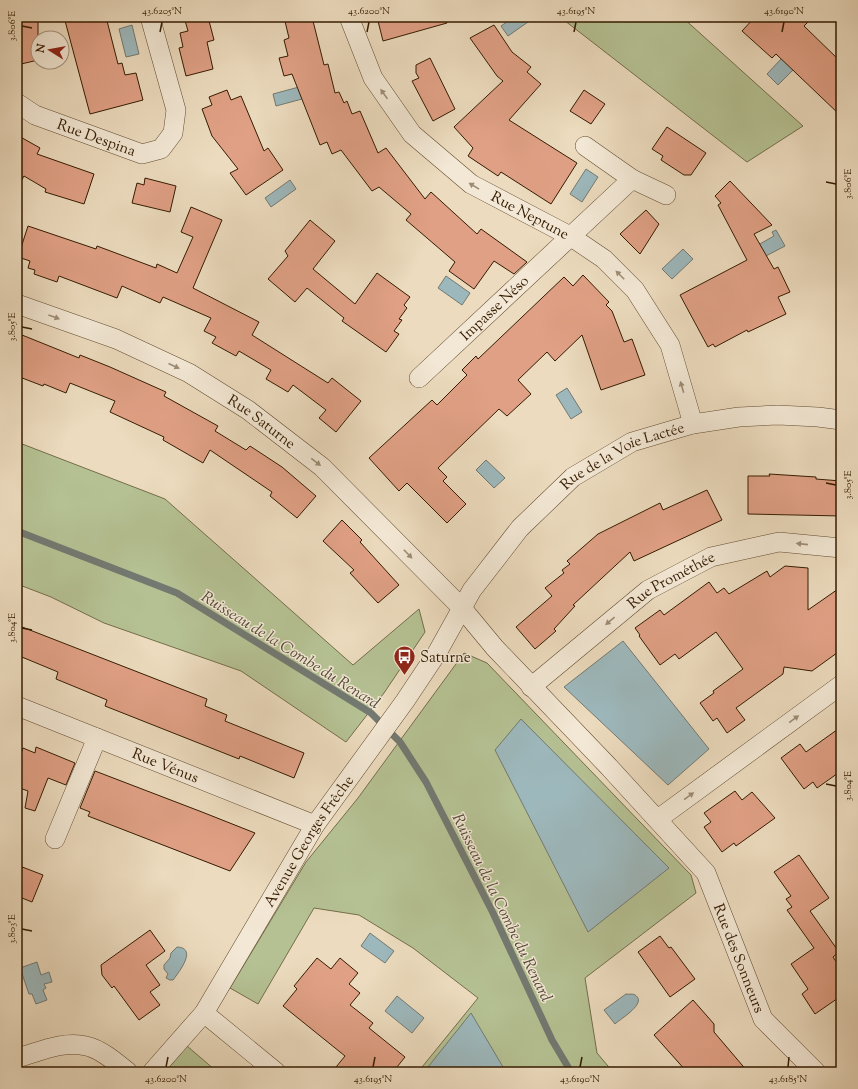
<svg xmlns="http://www.w3.org/2000/svg" width="858" height="1089" font-family="'Sorts Mill Goudy',serif">
<style>
.green{fill:#b5c193;stroke:#746e4a}
.water{fill:#9db8bc;stroke:#737971}
.lines{fill:none;stroke-linecap:round;stroke-linejoin:round}
.stream{stroke:#737971;stroke-width:7}
.building{fill:#e0a085;stroke:#341b00}
.minor-casing{stroke:#624b30;stroke-width:20}
.minor{stroke:#f3e8d5;stroke-width:19}
.oneway{fill:#9d8c75}
.ticks{fill:none;stroke:#341b00;stroke-width:1.5}
.labels{text-anchor:middle;stroke-width:3;stroke-linejoin:round;paint-order:stroke}
.street-label{font-size:15px;fill:#341b00;stroke:#f3e8d5}
.poi-label{font-size:15px;fill:#341b00;stroke:#f3e8d5;text-anchor:start}
.water-label{font-size:16px;font-style:italic;fill:#544a38;stroke:#f3e8d5}
.neatline{fill:none;stroke:#341b00;stroke-width:1.5}
.ticks-label{font-size:10px;text-anchor:middle;fill:#341b00}
</style>
<rect width="100%" height="100%" fill="#ecdbbe"/>
<filter id="stains"><feTurbulence type="fractalNoise" baseFrequency=".005" numOctaves="4"/><feColorMatrix values="0 0 0 0 .2 0 0 0 0 .09 0 0 0 0 .02 0 0 0 .5 -.17"/></filter>
<radialGradient id="worn" r=".72"><stop offset=".6" stop-color="#630" stop-opacity="0"/><stop offset="1" stop-color="#630" stop-opacity=".3"/></radialGradient>
<path class="green" d="M560,17h122l121,109 -56,36z
M17,442l148,57 188,166 66,-56 6,23 -41,61 -38,49 -105,-71 -137,-48 -53,-26 -34,-13z
M464,653l23,10 204,212 5,18 -111,85 12,75 16,19h-195l60,-74 -65,-50 -54,-33 -45,-7 -56,96 -28,-16 76,-126 52,-64z
M187,1046l28,24 -2,2h-48z"/>
<path class="water" d="M514,17h11l3,5 -20,14 -7,-10z
M132,25l7,29 -13,3 -7,-28z
M782,58l12,11 -16,16 -11,-11z
M299,87l3,12 -26,7 -3,-12z
M586,169l12,8 -16,25 -12,-8z
M290,180l6,9 -25,18 -6,-9z
M776,230l9,16 -21,11 -6,-12 16,-9 -2,-4z
M683,249l10,10 -21,20 -10,-10z
M446,276l24,17 -8,12 -24,-17z
M567,388l15,24 -11,7 -15,-24z
M486,460l19,18 -11,10 -18,-18z
M623,641l86,108 -41,36 -104,-98z
M521,719l148,149 -81,64 -93,-182z
M370,933l24,18 -9,12 -24,-17z
M177,947c21,1 2,25 -4,33h-3l-4,-2 2,-4 -4,-5v-4l6,-7 1,-5z
M37,962l4,13 8,-3 3,10 -8,2 2,4 -3,2 4,10 -11,4 -4,-10h-3l-9,-26z
M626,994c3,1 6,-1 9,1 13,8 -15,24 -20,29l-11,-14z
M397,996l27,22 -12,15 -27,-22z
M471,1013l35,59h-82z"/>
<g class="lines">
<path class="stream" d="M17,531l160,62 194,120 29,29 26,40 67,131 59,127 19,32"/>
</g>
<path class="building" d="M38,17v43l-21,5v-43z
M64,17h42l12,47 4,-1 3,12 11,-2 7,27 -53,14z
M184,17h24l6,23 -7,2 6,27 -27,7 -7,-28 4,-1 -3,-14 8,-2z
M284,17h28l12,48 4,-1 7,29 4,-1 5,11 3,-2 5,13 8,-3 18,42 8,-5 39,51 6,-7 46,42 4,-5 46,33 -13,12 -20,-13 -20,28 -25,-18 6,-9 -49,-42 5,-6 -32,-27 -7,4 -31,-41 -9,4 -5,-12 -7,3 -28,-71 -8,2 -5,-18 9,-2 -4,-16 5,-2z
M377,17h70v6l-64,18z
M755,17h58l-9,9 37,36v54l-65,-62 -4,4 -30,-27z
M494,25l18,27 19,15 -4,5 14,12 -32,36 68,43 -26,41 -50,-32 -3,4 -30,-20 5,-8 -19,-21 49,-46 -6,-5 -27,-38z
M430,58l25,51 -22,12 -21,-40 7,-3 -3,-5v-8z
M227,90l4,10 10,-4 23,55 4,-3 15,22 -37,25 -16,-22 8,-4 -26,-33 -10,-27 10,-4 -3,-8z
M584,90l21,14 -14,20 -21,-13z
M667,127l39,26 -15,22h-7l-23,-15 2,-4 -11,-7z
M17,135l23,13 -3,6 57,20 -10,30 -39,-12 1,-3 -22,-13 -7,12z
M145,178l31,8 -6,26 -38,-9 5,-20 7,2z
M730,181l42,44 -18,9 20,35 4,-2 12,25 -12,5 8,17 -38,18 -1,-2 -32,17 -2,-3 -5,3 -28,-52 67,-35 -29,-55 3,-2 -6,-7z
M191,207l31,13 -29,68 66,34 -7,13 76,48 4,-5 29,23 -25,31 -17,-14 7,-8 -33,-25 -5,7 -22,-13 5,-9 -32,-19 -3,5 -24,-13 4,-6 -12,-6 7,-13 -48,-21 -3,6 -38,-17 -5,12 -58,-22 -2,6 -23,-8 1,-4 -7,-2 2,-7 -12,-4 10,-31 68,23 1,-3 59,22 1,-4 20,9 16,-36 -12,-5z
M646,210l13,14 -19,30 -20,-20z
M310,220l25,21 -22,28 42,35 22,-31 33,24 -6,8 3,3 -8,11 3,1 -8,11 5,3 -13,18 -44,-31 2,-3 -37,-30 -12,14 -27,-23 20,-23 -3,-5z
M583,275l26,27 -3,3 6,6 12,31 8,-3 13,36 -44,15 -19,-55 -27,26 -8,-9 -29,28 13,14 -24,22 -8,-7 -61,59 9,9 -4,4 23,23 -19,19 -40,-40 -8,8 -30,-33 63,-58 5,5 30,-30 -5,-5 14,-14 2,3 86,-82 9,9z
M22,335l57,23 1,-3 30,12 56,25 -2,4 54,30 -3,5 31,19 4,-4 32,21 34,29 -19,22 -27,-22 2,-4 -62,-42 -7,13 -40,-23 1,-3 -54,-25 5,-11 -45,-18 -4,10 -22,-9 -1,2 -26,-10v-29z
M769,474l47,3v2l25,2v35l-93,-2v-38h22z
M707,490l15,30 -88,41 -4,-9 -57,53 2,1 -21,23 2,2 -21,18 -19,-22 36,-31 -7,-8 19,-15 -2,-3 8,-6 -3,-3 31,-27 62,-31 3,7z
M342,520l20,20 -2,2 39,43 -21,18 -28,-30 4,-3 -31,-29z
M785,566l23,2v42l33,-23v63l-29,21 -28,-4 -1,7 -47,34 9,12 -18,13 -10,-15 -4,3 -13,-18 14,-10 -1,-2 30,-22 -27,-37 -37,27 -4,-5 -15,11 -21,-29 1,-1 -5,-7 25,-18 4,5 45,-33 8,11 7,-5 5,6 38,-23 3,6z
M17,625l190,74 -2,7 22,9 -2,6 79,32 -10,25 -54,-22 -1,3 -134,-53 2,-6 -51,-21 2,-7 -41,-17z
M841,727v44l-24,17 -4,-6 -9,7 -23,-31 19,-14 6,8z
M36,747l39,16 -9,22 -18,-7 -13,33 -10,-3 3,-17 -11,-4v-23l6,-16 12,5z
M95,771l107,41 53,21 -25,38 -142,-55 2,-4 -10,-4z
M735,791l7,9 10,-8 23,26 -39,28 -2,-3 -12,9 -18,-25 7,-5 -7,-9z
M799,855l30,43 -19,13 29,41 -6,5 8,12v27l-26,18 -13,-20 6,-5 -17,-25 23,-16 -27,-38 5,-3 -6,-8 5,-3 -17,-24z
M17,865l26,10 -11,27 -15,-6z
M150,930l15,21 -19,14 14,20 -10,7 10,13 -21,15 -25,-34 -2,2 -10,-13 -1,-10z
M660,936l9,12 2,-1 24,32 -25,18 -32,-45z
M317,958l14,11 9,-11 18,15 -9,11 11,9 -10,12 23,18 -4,5 36,29 -12,15h-61l13,-16 -62,-50 14,-17 -3,-3z
M693,1000l21,24v8l34,40h-61l-33,-37z"/>
<g class="lines">
<defs>
<g id="minor">
<path id="s1" d="M349,17l24,61 39,56 59,50 99,52 34,23 31,31 35,55 23,79"/>
<path id="s2" d="M17,103l18,12 107,39 19,-5 12,-16 3,-23 -26,-93"/>
<path d="M632,179l34,16"/>
<path id="s3" d="M17,304l99,35 73,34 59,37 74,57 139,140 34,41 114,119 97,106 57,146 53,53"/>
<path id="s4" d="M419,378l213,-199 -47,-33"/>
<path id="s5" d="M531,687l117,-97 63,-33 68,-15 62,6"/>
<path id="s6" d="M17,706l298,119"/>
<path d="M658,819l183,-134"/>
<path d="M55,839l42,-101"/>
<path d="M204,1013l72,59"/>
<path d="M17,1058c22,-6 47,-18 69,-12 15,3 31,17 42,26"/>
<path id="s7" d="M152,1072l52,-59 111,-188 90,-124 32,-48 35,-63 48,-62 53,-51 59,-35 61,-18 46,-7 39,-2 40,2 23,3"/>
</g>
</defs>
<use href="#minor" class="minor-casing"/>
<use href="#minor" class="minor"/>
</g>
<defs><path id="oneway-solid" d="M-6-.8H1V-3.2L6.5 0L1 3.2V.8H-6Z"/></defs>
<g class="oneway">
<use href="#oneway-solid" transform="translate(384 94) rotate(-125)"/>
<use href="#oneway-solid" transform="translate(474 186) rotate(-149)"/>
<use href="#oneway-solid" transform="translate(620 275) rotate(-135)"/>
<use href="#oneway-solid" transform="translate(54 317) rotate(20)"/>
<use href="#oneway-solid" transform="translate(174 366) rotate(24)"/>
<use href="#oneway-solid" transform="translate(682 387) rotate(-106)"/>
<use href="#oneway-solid" transform="translate(316 462) rotate(38)"/>
<use href="#oneway-solid" transform="translate(802 544) rotate(-174)"/>
<use href="#oneway-solid" transform="translate(408 554) rotate(46)"/>
<use href="#oneway-solid" transform="translate(610 621) rotate(140)"/>
<use href="#oneway-solid" transform="translate(794 719) rotate(-36)"/>
<use href="#oneway-solid" transform="translate(689 796) rotate(-36)"/>
</g>
<path class="ticks" d="M22,26l10,2M160,32l2,-10M367,32l2,-10M574,32l2,-10M782,32l2,-10M826,182l10,2M22,327l10,2M826,483l10,2M22,628l10,2M826,784l10,2M22,929l10,2M166,1067l2,-10M373,1067l2,-10M580,1067l2,-10M788,1067l1,-10"/>
<defs>
<symbol id="bus-pin" viewBox="-11 -11 22 30"><path d="M0 17L-7.5 6A9.5 9.5 0 1 1 7.5 6Z" fill="#8f2418" stroke="#f3e8d5"/><path d="M-5-6H5V4H4V6H2V4H-2V6H-4V4H-5ZM-3.5-4V0h7V-4ZM-3.5 1.2v1.5H-2V1.2ZM2 1.2v1.5H3.5V1.2Z" fill="#fff"/></symbol>
</defs>
<g fill-rule="evenodd">
<use href="#bus-pin" x="392" y="644" width="25" height="34"/>
</g>
<g class="labels">
<g class="street-label">
<text dy="5" stroke="none"><textPath href="#s2" startOffset="87">Rue Despina</textPath></text>
<text dy="5" stroke="none"><textPath href="#s1" startOffset="278">Rue Neptune</textPath></text>
<text dy="5" stroke="none"><textPath href="#s4" startOffset="103">Impasse Néso</textPath></text>
<text dy="5" stroke="none"><textPath href="#s3" startOffset="273">Rue Saturne</textPath></text>
<text dy="5" stroke="none"><textPath href="#s7" startOffset="786">Rue de la Voie Lactée</textPath></text>
<text dy="5" stroke="none"><textPath href="#s5" startOffset="177">Rue Prométhée</textPath></text>
<text dy="5" stroke="none"><textPath href="#s6" startOffset="160">Rue Vénus</textPath></text>
<text dy="5" stroke="none"><textPath href="#s7" startOffset="280">Avenue Georges Frêche</textPath></text>
<text dy="5" stroke="none"><textPath href="#s3" startOffset="999">Rue des Sonneurs</textPath></text>
</g>
<g class="poi-label">
<text x="420" y="662">Saturne</text>
</g>
<g class="water-label">
<text transform="translate(291 649) rotate(32)" y="6">Ruisseau de la Combe du Renard</text>
<text transform="translate(503 907) rotate(64)" y="6">Ruisseau de la Combe du Renard</text>
</g>
</g>
<rect width="858" height="1089" fill="none" stroke="#ecdbbe" stroke-width="44"/>
<g transform="translate(50 50) rotate(281)"><circle r="19" fill="#f3e8d5" stroke="#a79680"/>
<path d="M0-3L7 15L0 10L-7 15Z" fill="#8f2418"/>
<text y="-6" font-size="11" font-weight="bold" text-anchor="middle" fill="#341b00">N</text>
</g>
<rect x="22" y="22" width="814" height="1045" class="neatline"/>
<g class="ticks-label">
<text x="162" y="14">43.6205°N</text>
<text x="369" y="14">43.6200°N</text>
<text x="576" y="14">43.6195°N</text>
<text x="784" y="14">43.6190°N</text>
<text transform="translate(11 26) rotate(-90)" y="4">3.806°E</text>
<text transform="translate(847 184) rotate(-90)" y="4">3.806°E</text>
<text transform="translate(11 327) rotate(-90)" y="4">3.805°E</text>
<text transform="translate(847 485) rotate(-90)" y="4">3.805°E</text>
<text transform="translate(11 628) rotate(-90)" y="4">3.804°E</text>
<text transform="translate(847 786) rotate(-90)" y="4">3.804°E</text>
<text transform="translate(11 929) rotate(-90)" y="4">3.803°E</text>
<text x="166" y="1082">43.6200°N</text>
<text x="373" y="1082">43.6195°N</text>
<text x="580" y="1082">43.6190°N</text>
<text x="788" y="1082">43.6185°N</text>
</g>
<rect width="100%" height="100%" filter="url(#stains)"/>
<rect width="100%" height="100%" fill="url(#worn)"/>
</svg>
